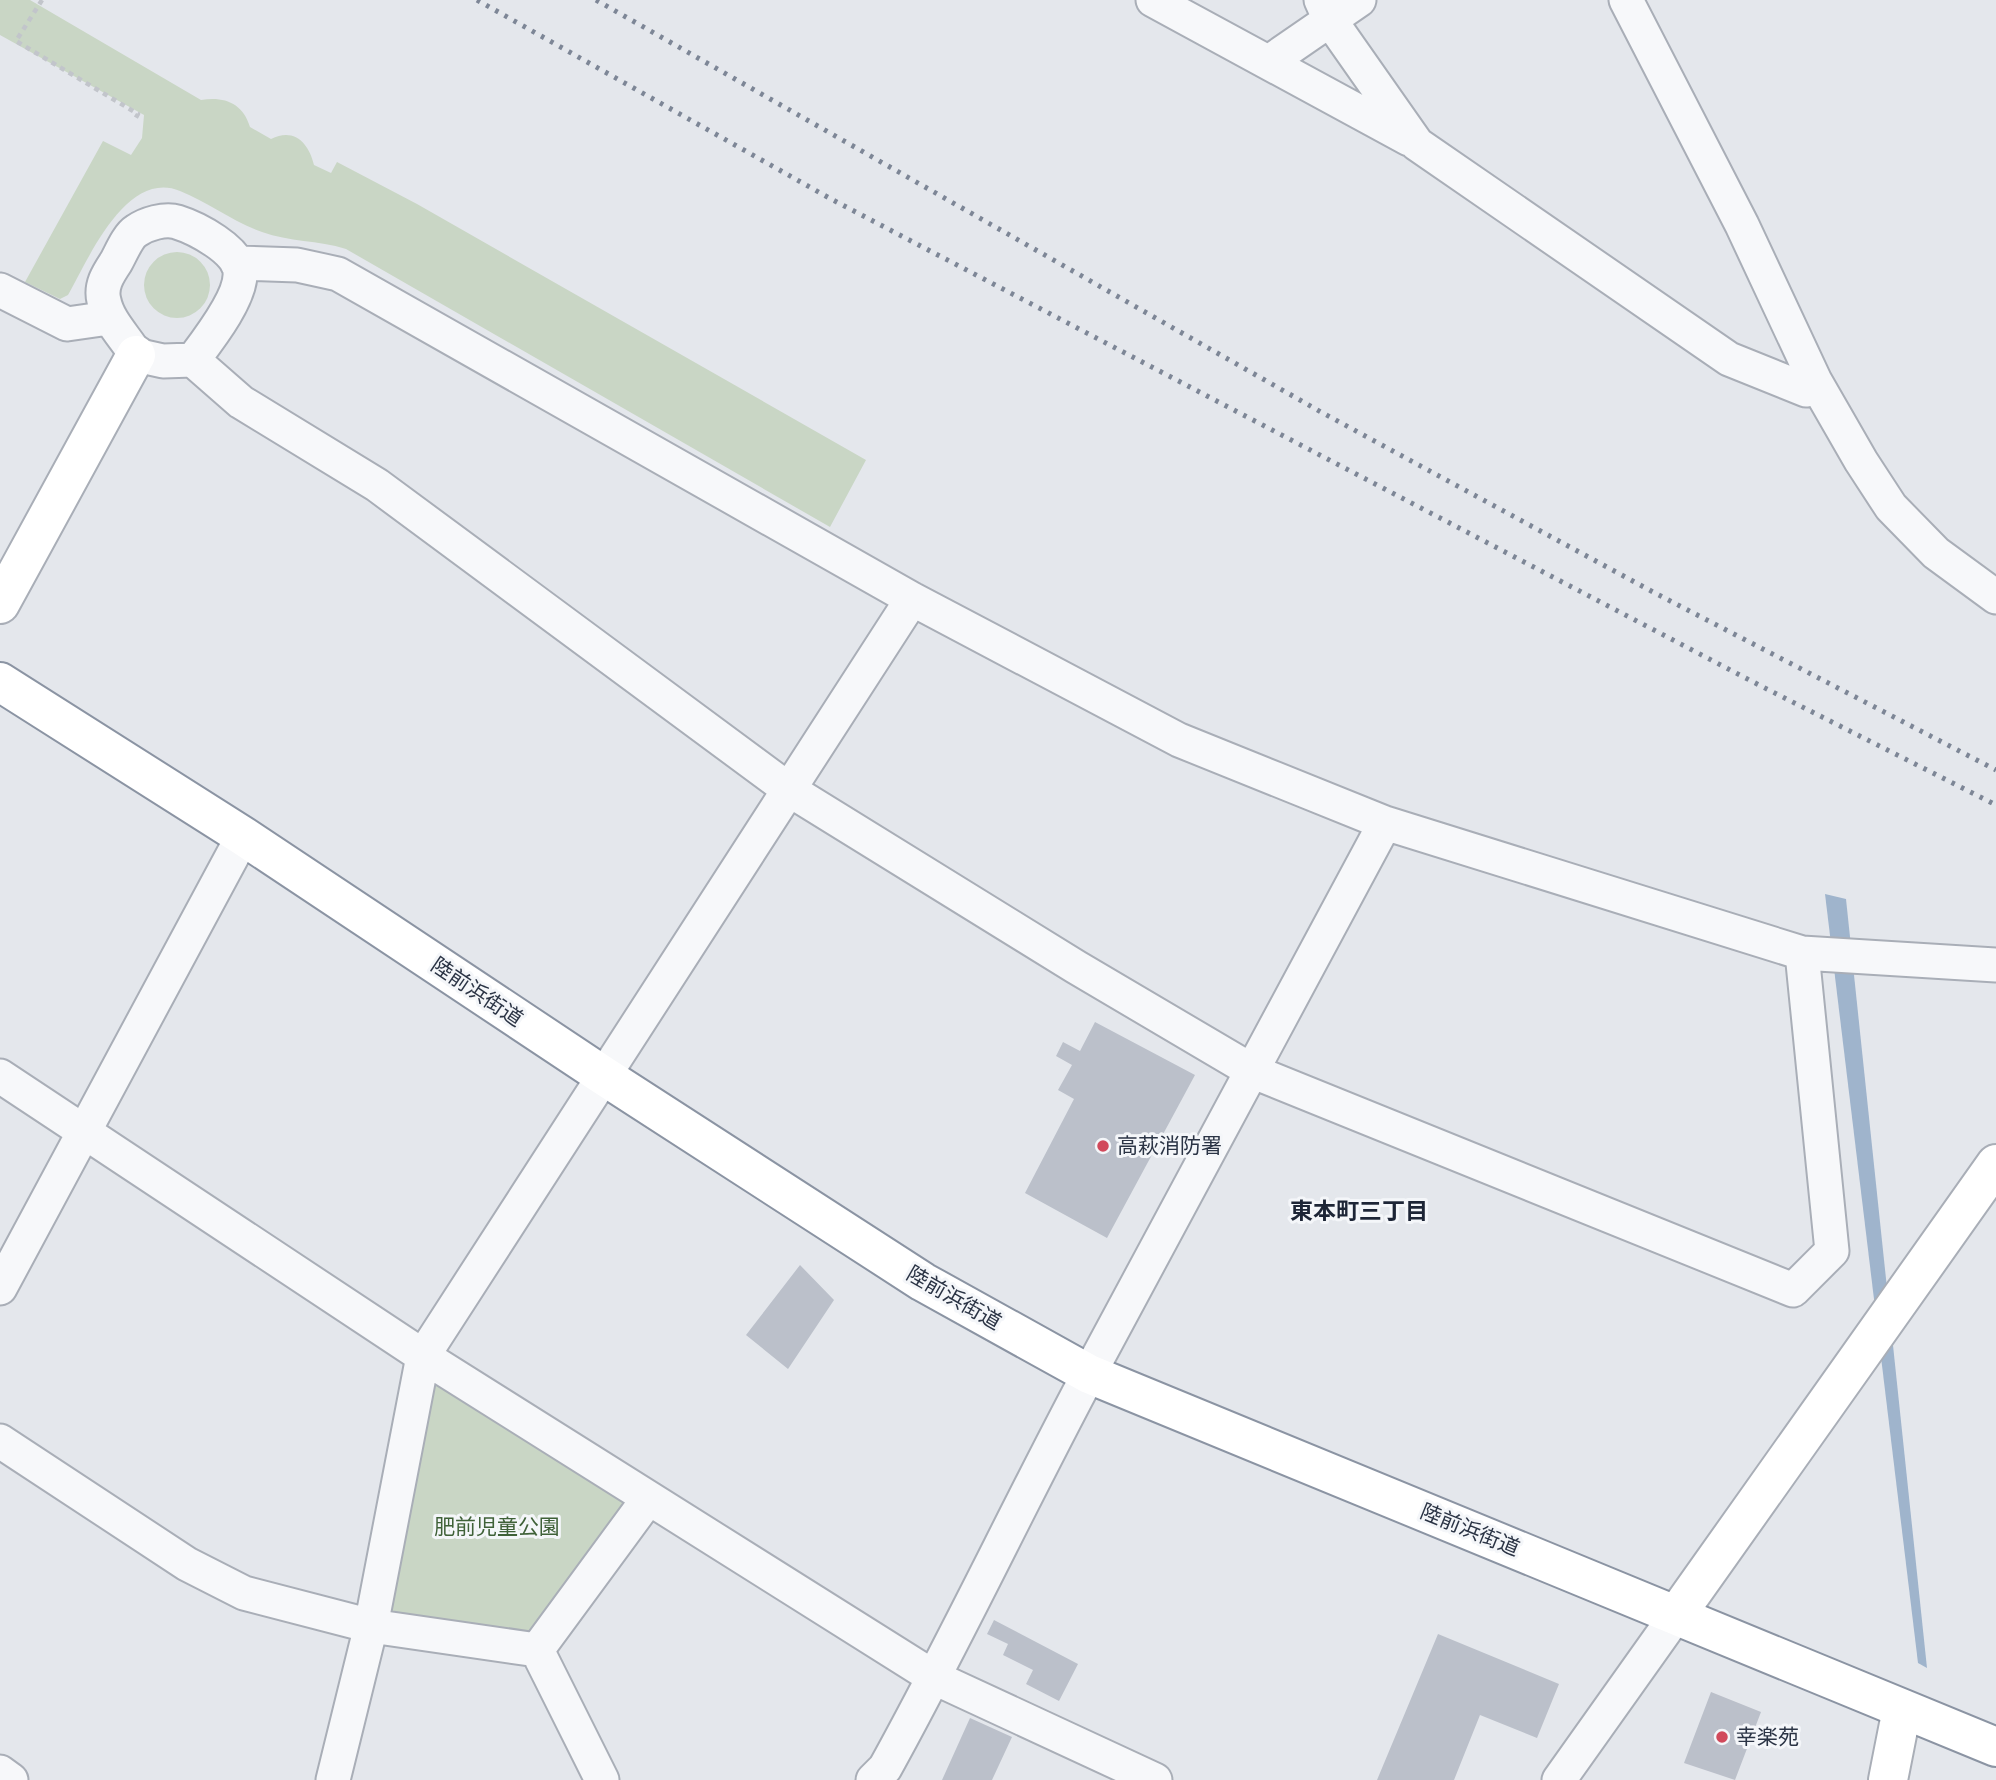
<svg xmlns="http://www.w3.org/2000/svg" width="1996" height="1780" font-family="Signika,'Noto Sans JP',sans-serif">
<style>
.green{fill:#c9d6c5}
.water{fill:#9fb4cc}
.building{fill:#bbc0ca}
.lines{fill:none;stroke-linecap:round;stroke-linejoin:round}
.street-casing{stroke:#a9aeb7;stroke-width:37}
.secondary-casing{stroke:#a9aeb7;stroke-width:42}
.highway-casing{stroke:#8b94a3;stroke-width:42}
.path{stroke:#c2c5cb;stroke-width:4.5;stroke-dasharray:5 5;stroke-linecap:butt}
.street{stroke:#f7f8fa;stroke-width:33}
.secondary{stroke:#fff;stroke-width:38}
.highway{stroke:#fff;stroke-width:38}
.rail{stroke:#7d8696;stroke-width:5;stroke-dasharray:3.5 7;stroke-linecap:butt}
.poi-dot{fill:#d1495b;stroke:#f4f6f9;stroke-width:2.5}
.labels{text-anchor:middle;stroke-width:6;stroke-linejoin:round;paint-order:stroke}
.street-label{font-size:21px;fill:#2b3445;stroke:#f4f6f9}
.poi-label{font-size:21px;fill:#2b3445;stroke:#f4f6f9;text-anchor:start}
.park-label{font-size:21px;fill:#3f6138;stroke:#f4f6f9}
.neighbourhood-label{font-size:23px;font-weight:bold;fill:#1d2536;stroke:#f4f6f9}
</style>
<rect width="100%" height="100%" fill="#e4e7ec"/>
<path class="green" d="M0,0h30l171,100c23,-4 42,3 49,27l21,12c23,-12 38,4 43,26l17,8 6,-11 80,42 449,256 -36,67 -484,-278c-28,-9 -57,-7 -84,-17 -29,-10 -54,-30 -82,-41 -54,-22 -92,69 -112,104l-8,4 -35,-17 78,-141 28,14 11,-17 2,-23 -144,-80z
M144 285a33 33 0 1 1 66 0a33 33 0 1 1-66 0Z
M423,1356l225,143 -111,151 -166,-24z"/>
<path class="water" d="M1825,894l21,5 81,769 -9,-5z"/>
<path class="building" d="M1095,1022l100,53 -88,163 -82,-45 49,-94 -16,-9 14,-25 -16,-9 7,-14 17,9z
M800,1265l34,35 -46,69 -42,-34z
M994,1620l84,44 -19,37 -33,-17 7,-14 -30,-15 5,-11 -21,-10z
M1438,1634l121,50 -22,54 -57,-23 -26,65h-77z
M1711,1692l50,20 -26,68 -51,-17z
M970,1718l42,19 -20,43h-50z"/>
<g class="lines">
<defs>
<path id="street" d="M1153,0l256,139
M1321,0l9,20 87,124 312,215 77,31 9,-9
M1626,0l116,225 73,156 46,80 30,46 45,46 60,44
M1269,62l90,-62
M237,263l60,2 41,9 574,325 267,141 206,83 417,130 194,12
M0,290l67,34 42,-6
M193,360c15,-20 49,-63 47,-88 -1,-22 -44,-44 -63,-50 -12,-4 -31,2 -41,9 -8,5 -15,22 -20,31 -8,12 -16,24 -12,39 4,20 21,36 32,54l27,6 30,-1 48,42 136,83 411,304 288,178 178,105 539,218 39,-39 -30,-298
M0,1076l423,280 512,322 220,102
M0,1288l243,-452
M0,1441l187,123 57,29 127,33 166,24 111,-151
M537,1650l65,130
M0,1772l11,8
M333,1780l38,-154 52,-270 489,-757
M873,1780l12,-12c72,-130 135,-265 205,-396 98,-183 198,-365 295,-549
M1559,1780l118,-166"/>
<path id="secondary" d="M0,604l136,-249
M1677,1614l319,-450
M1888,1780l14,-71"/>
<path id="highway" d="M0,682l243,154 361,240 319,206 166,92 907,373"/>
</defs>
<use href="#street" class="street-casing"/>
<use href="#secondary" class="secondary-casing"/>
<use href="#highway" class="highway-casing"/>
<path class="path" d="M42,0l-26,41 122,73 -4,7"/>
<use href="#street" class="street"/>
<use href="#secondary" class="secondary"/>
<use href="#highway" class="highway"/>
<path class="rail" d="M477,0l354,199 928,486 237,120
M596,0l725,412 332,180 343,178"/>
</g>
<g class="poi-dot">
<circle cx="1103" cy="1146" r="7"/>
<circle cx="1722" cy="1737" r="7"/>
</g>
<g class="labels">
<g class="street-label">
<text transform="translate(477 992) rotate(34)" y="7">陸前浜街道</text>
<text transform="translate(954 1298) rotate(30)" y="7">陸前浜街道</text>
<text transform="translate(1470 1530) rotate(22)" y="7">陸前浜街道</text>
</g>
<g class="poi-label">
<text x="1117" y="1153">高萩消防署</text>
<text x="1736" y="1744">幸楽苑</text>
</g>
<g class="park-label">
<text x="497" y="1534">肥前児童公園</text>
</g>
<g class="neighbourhood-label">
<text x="1359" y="1219">東本町三丁目</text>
</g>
</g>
</svg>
